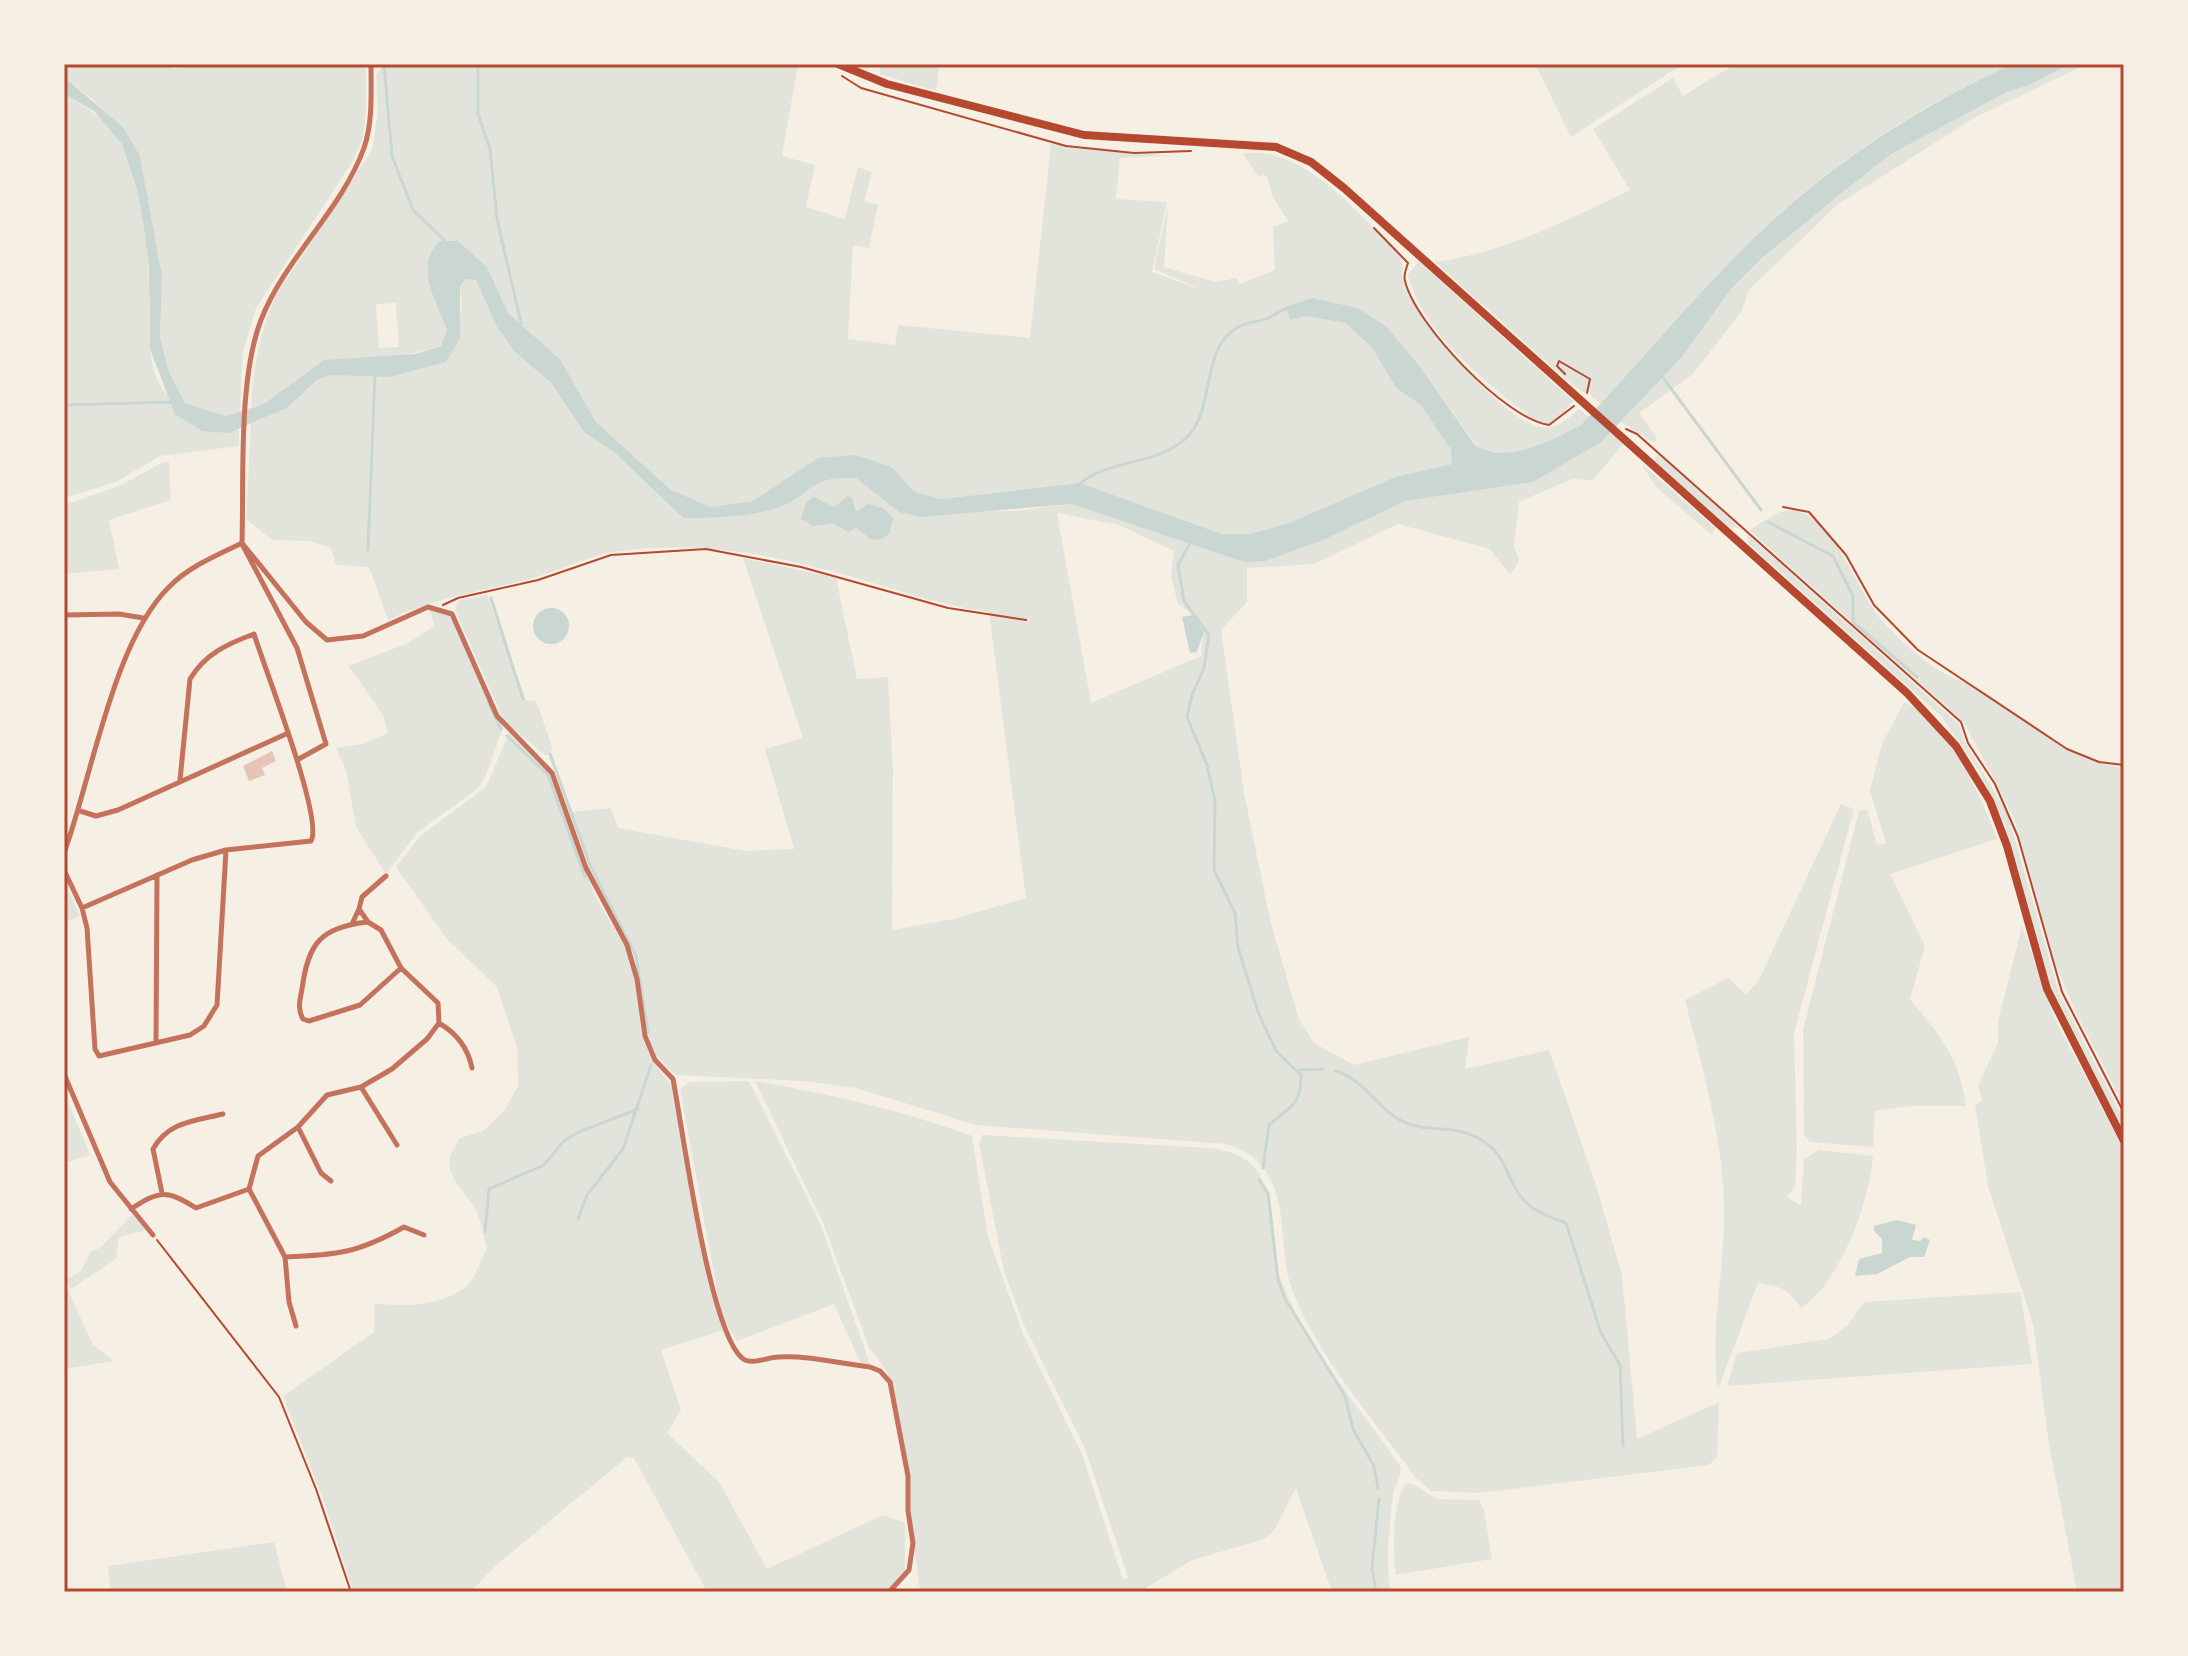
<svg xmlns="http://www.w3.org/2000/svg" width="2188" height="1656" font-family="'Nunito Sans',sans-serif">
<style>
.green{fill:#e2e4dc;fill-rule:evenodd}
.water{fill:#c9d6d2}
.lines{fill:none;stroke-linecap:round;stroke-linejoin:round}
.stream{stroke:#c9d6d2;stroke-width:3}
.building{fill:#e6c5b7}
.path{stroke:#b5482f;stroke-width:2}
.minor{stroke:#c5725c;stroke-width:5}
.primary{stroke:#b5482f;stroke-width:8}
.neatline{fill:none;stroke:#b5482f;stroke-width:3}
</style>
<rect width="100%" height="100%" fill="#f6efe4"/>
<path class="green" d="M64,64h107l2,5 25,-5h168v48l-3,26 -10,23 -97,147 -13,43 -3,60 -14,5 -41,-13 -16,-31 -9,-35 2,-61 -22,-119 -44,-55 -32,-25z
M798,64l-16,92 33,9 -9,42 39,12 13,-52 14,5 -8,29 14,4 -9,43 -16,-3 -5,94 47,6 3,-20 132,13 21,-194 119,12 -50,2 -4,41 51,3 -15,70 52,19 -50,-22 14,-64 -4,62 51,15 22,-4 2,6 36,-14 -2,-43 15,-6 -15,-24 -7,-22 -8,1 -15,-22c57,-12 120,64 156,100 8,11 0,22 6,35 16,33 100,135 137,138 16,2 25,-8 37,-18l10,8c-24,25 -83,47 -113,28l-58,-81 -31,-37 -81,-11 40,7 27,26 23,39 25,17 30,45 2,14 -58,13 -106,46 -39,11h-28l-142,-51 -139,16 -26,-7 -23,-25 -74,-9 -65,43 -42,6 -40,-17 -75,-68 -36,-63 -52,-46 -21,-46 -29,-26h-18c-27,25 -4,60 7,89l-6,16 -147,37 -30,21 -13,3c2,-39 9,-77 26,-113l95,-144 6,-39 -2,-35 7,-11zM396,303l3,44 -20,1 -3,-44z
M880,64h60l-4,27 -56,-17z
M1535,64h145l1,1 -110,72z
M1735,64h278c-103,45 -202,113 -280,195 -45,48 -87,98 -132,145l-11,-9v-6l-5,4 -15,-10 -135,-121c72,-10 130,-41 195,-72l-37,-61 80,-51 10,18z
M2070,64h17l-113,54 -137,87 -88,85 -8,22 -49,63 -53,38 18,25 -3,5 -34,-22 61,-63 50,-69 31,-31 86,-70 43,-34 116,-62 22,-7z
M64,94c22,13 47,28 59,52 23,47 26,109 26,161 0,25 -1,61 14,83 9,13 51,34 66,43l10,-4v17l-79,10 -44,26 -52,16z
M1419,261l154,140 -13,16 -12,7 -13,-3c-48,-39 -111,-84 -127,-146z
M466,279l10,1 21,47 17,24 37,32 34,50 28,18 70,67 118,-27 33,-15 23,2 42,34 116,-1 56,-7 173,58 161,-61 128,-19 77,-49 14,10 -31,37 -21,-1 -53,23 -5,44 5,15 -9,14 -20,-26 -92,-25 -84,40 -67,4v34l-26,28 23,163 27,131 28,95 15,24 40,22 115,-28 -4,32 84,-19 46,132 27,93 15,164 82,-37 -2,55 -8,8 -230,28 -48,-2 -15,-13c-41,-57 -95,-117 -122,-183 -22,-55 6,-128 -68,-151l-250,-19 -120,-37 -53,-7 -128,-6 -19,-21 -10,-25 -9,-68 -43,-83 -23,-66 40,-4 7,20 128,23 48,-2 -29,-100 38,-11 -60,-180 93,20 21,101 31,-2 5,94 -1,159 61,-11 73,-21 -37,-286c-51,-7 -97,-24 -147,-38 -74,-21 -151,-34 -228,-22 -27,4 -54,19 -81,26 -49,13 -100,20 -145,42l-19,-53 -33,-2 -5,-17 -22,-7 -37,-1 -26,-21 5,-95 36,-16 30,-28 14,-5 115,-13 16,-53 -2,-23zM813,496l21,11 14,-11 8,15 12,-7 15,4 10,11 -3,14 -7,6 -27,-11 -8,4 -15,-9 -31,-4 4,-16zM1057,513l62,12 55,26 -3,24 6,27c25,21 28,20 24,54l-110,47z
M1658,454l77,69 4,5 -10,-1 -75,-67z
M163,462h6l2,38 -62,20 10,49 -55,5v-69l55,-19z
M1642,464l73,64 -3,7 -57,-49z
M1795,510c45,14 61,83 90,114 17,18 40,39 62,51 13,6 26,10 39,18 46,30 81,67 138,75v338l-47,-91 -22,-52 -41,-145 -50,-96 -215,-192 30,-18z
M1747,534l212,190 6,18 43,73 51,178 65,127h-6l-66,-132 -47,-164 -27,-55 -37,-53 -192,-172z
M487,595l39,105 10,1 17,48 -7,7 -42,-35 -46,-104 -3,-10 5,-7z
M430,609l19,5 46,102 8,11 -17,48 -8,13 -61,45 -31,41 -30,-47 -10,-57 -10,-22 27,-4 25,-11 -5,-18 -34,-49 59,-23 26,-17z
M1904,702c42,15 79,98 93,137l-107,35 35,72 -15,53c31,38 49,57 56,107h-56l-35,5 -2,36 -63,-5 -6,-8 -1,-104 56,-219 8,-2 10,36 9,-2 -16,-52 12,-47z
M509,733l43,43 43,120 32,54 7,24 8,63 11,25 19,24 30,161 21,83 -62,20 20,60 -14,23 52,49 48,87 116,-54 22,8v50l-20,19h-178l-73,-134 -7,-1 -133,110 -23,25h-118l-27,-85 -43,-111 91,-64 1,-29c27,5 68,2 91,-16 9,-8 15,-28 21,-38 -3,-12 -5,-27 -11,-38 -15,-29 -41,-38 -16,-73l23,-7 21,-20 14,-25 -1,-39 -20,-60 -50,-48 -51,-72 24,-31 66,-49z
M1841,804l13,5 -60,224 3,116 -2,38 -8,10 14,9 3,-47 15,-9 54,6c-3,45 -33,127 -72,152 -15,-22 -19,-20 -43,-25l-40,106c-9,-59 7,-118 6,-178 0,-71 -22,-143 -39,-211l43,-22 18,16 12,-12z
M64,882l16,34 -16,6z
M2022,926l33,93 69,131v442h-47l-28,-148 -16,-120 -45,-138 -13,-80 7,-5 -4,-16 20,-42v-22z
M749,1081l72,144 49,139h-9l-27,-60 -97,37 -15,-24 -42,-228 9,-7z
M755,1081c75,13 146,29 217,55l16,101 35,97 59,120 41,126 5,-3 -44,-131 -60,-121 -20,-54 -25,-127 3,-9 228,13c19,3 36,7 48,24 24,35 9,76 25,113 27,67 77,122 117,181 3,11 -6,19 -7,30 -4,32 -8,65 -2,96h-59l-36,-104 -21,41 -10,10 -73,21 -53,32h-219l-23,-187 -9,-32 -19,-26 -46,-124z
M64,1092l26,63 -26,8z
M133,1214l14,16 -28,7 -3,22 -45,30 -6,-9 16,-9 10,-20 9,-3z
M64,1282l29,63 21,16 -50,8z
M2020,1292l12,72 -305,22 10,-33 92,-14 18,-13 17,-24z
M1406,1484h7l24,15 42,1 5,10 8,49 -96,16c-3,-22 -4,-74 10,-91z
M274,1542l13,50h-177l-2,-26z"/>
<path class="water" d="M2013,64h57l-41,21 -22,7 -116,62 -43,34 -86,70 -31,31 -50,69 -80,84 -68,40 -128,19 -82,39 -58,21 -21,1 -173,-58 -151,13 -21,-5 -43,-34c-48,-3 -43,17 -79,30 -31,10 -63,10 -94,10l-70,-67 -28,-18 -34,-50 -37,-32 -17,-24 -21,-47 -10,-1 -6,7v52l-14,24 -57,15 -58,-2 -14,5 -30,28 -58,25 -27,-2 -27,-17 -25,-65 -1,-82 -5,-40 -7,-38 -15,-45 -28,-33 -30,-17v-17l59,50 17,29 22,120 -2,61 9,35 16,31 41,13 38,-12 60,-44 91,-6 26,-8 6,-16c-11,-29 -34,-64 -7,-89h18l29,26 21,46 52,46 36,63 75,68 40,17 42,-6 65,-43 37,-3 37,12 23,25 26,7 139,-16 142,51h28l39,-11 106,-46 57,-13 -1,-14 -30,-45 -25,-17 -23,-39 -27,-26 -40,-7 -16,4 -4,-13 26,-9 45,10 30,19 31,37 57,81c32,20 76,-4 106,-20 52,-55 100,-113 153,-167 78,-81 176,-148 279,-194z
M813,496l21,11 14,-11 4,2 4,13 12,-7 15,4 10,10 -3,15 -7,6 -11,1 -16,-12 -8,4 -15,-9 -20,3 -12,-7 5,-16z
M533 626a18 18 0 1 1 36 0a18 18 0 1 1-36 0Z
M1193,615l11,16 -7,21 -7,1 -8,-36z
M1897,1220l19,5 -4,15 8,1 4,-4 6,3 -6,17h-14l-33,17 -22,2 4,-17 23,-6v-14l-8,-8v-5z"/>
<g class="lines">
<path class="stream" d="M384,64l8,92 21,54 33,32
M478,64v50l12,35 7,70 24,104
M1661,375l100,135
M64,405l108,-3
M1077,486c32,-29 82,-19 111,-50 28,-30 12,-88 50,-109 9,-5 21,-5 30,-9 8,-3 14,-9 22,-11
M1768,522l65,34 20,40v26l64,55
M1190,543l-12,22 6,36 25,34 -5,33 -12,27 -5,22 20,48 8,36 -1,69 21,43 3,34 20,65 18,39 25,24c0,32 -11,31 -32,50l-6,43
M368,550l7,-176
M491,598l32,101
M488,701l13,28
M507,736l41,39 37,102
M550,754l40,111 46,91 12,76
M1299,1070l24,-1
M1335,1071c30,7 44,43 74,53 25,9 49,-1 77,19 19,13 21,34 33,51 10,16 30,23 47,29l35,110 19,32 3,81
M1259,1180l9,13 10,87 7,19 60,97 8,33 21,37 4,22
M578,1219l9,-24 36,-46 28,-84
M485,1232l4,-43 55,-24 21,-25 16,-9 57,-22
M1376,1592l-4,-24 7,-69"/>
</g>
<path class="building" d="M272,751l4,10 -14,7 3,7 -16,6 -6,-15z"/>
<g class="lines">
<path class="path" d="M842,76l19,12 205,58 68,7 57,-2
M1374,228l34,35c-2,6 -5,12 -3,18 10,43 100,138 144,144l25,-19
M1565,374l-8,-8 2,-5 31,18 -3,14
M1626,429l11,5 324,288 7,21 27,41 23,53 44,155 62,121
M1783,507l26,5 37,43 28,50 44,45 149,99 32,13 25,3
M443,605l15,-7 80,-18 73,-25 95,-6 95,18 147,41 78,12
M157,1240l122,157 37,92 35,103"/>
<path class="minor" d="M242,543l64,79 21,18 36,-4 65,-29 24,7 45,102 55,57 34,95 41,77 10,34 8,57 10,24 18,19c10,52 36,251 69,279 9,8 26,-1 36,-1 30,-2 63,7 92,10l10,4 10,11 18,94v35l5,32 -4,27 -20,22
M242,544l55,104 29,96 -29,16
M64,615l55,-1 24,4
M80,811l16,5 22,-6 168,-76
M64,853c28,-76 49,-211 105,-266 19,-20 48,-32 73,-44 2,-65 -4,-163 19,-223 24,-62 80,-109 103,-172 9,-26 7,-56 7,-84
M64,870l18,38 110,-48 34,-10 85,-9c13,-22 -47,-174 -57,-207 -27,10 -49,20 -64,45l-10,101
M82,908l5,20 8,121 4,7 91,-21 14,-9 13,-21 9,-155
M359,909l3,-12 24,-21
M368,922c-48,5 -60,22 -66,67 -2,11 -5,20 1,30l6,2 51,-16 41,-37
M439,1023c17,10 29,25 33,45
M156,1043l1,-168
M64,1074l46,108 43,53
M361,1087l36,58
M298,1127l23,46 10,8
M249,1189l36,68 4,45 7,24
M162,1193l-9,-44c15,-27 41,-28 70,-35
M131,1209c29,-19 36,-19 65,-1l53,-19 9,-33 40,-29 29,-32 34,-8 31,-18 35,-30 12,-16 -1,-20 -37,-35 -20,-38 -13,-8 -9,-13 -7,15
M285,1257c52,-2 73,-4 119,-30l20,8"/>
<path class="primary" d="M838,64l49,20 197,51 192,12 35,15 33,26 563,505 49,53 34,55 17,45 40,143 77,152"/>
</g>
<rect width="2188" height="1656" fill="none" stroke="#f6efe4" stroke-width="132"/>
<rect x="66" y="66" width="2056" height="1524" class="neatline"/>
</svg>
